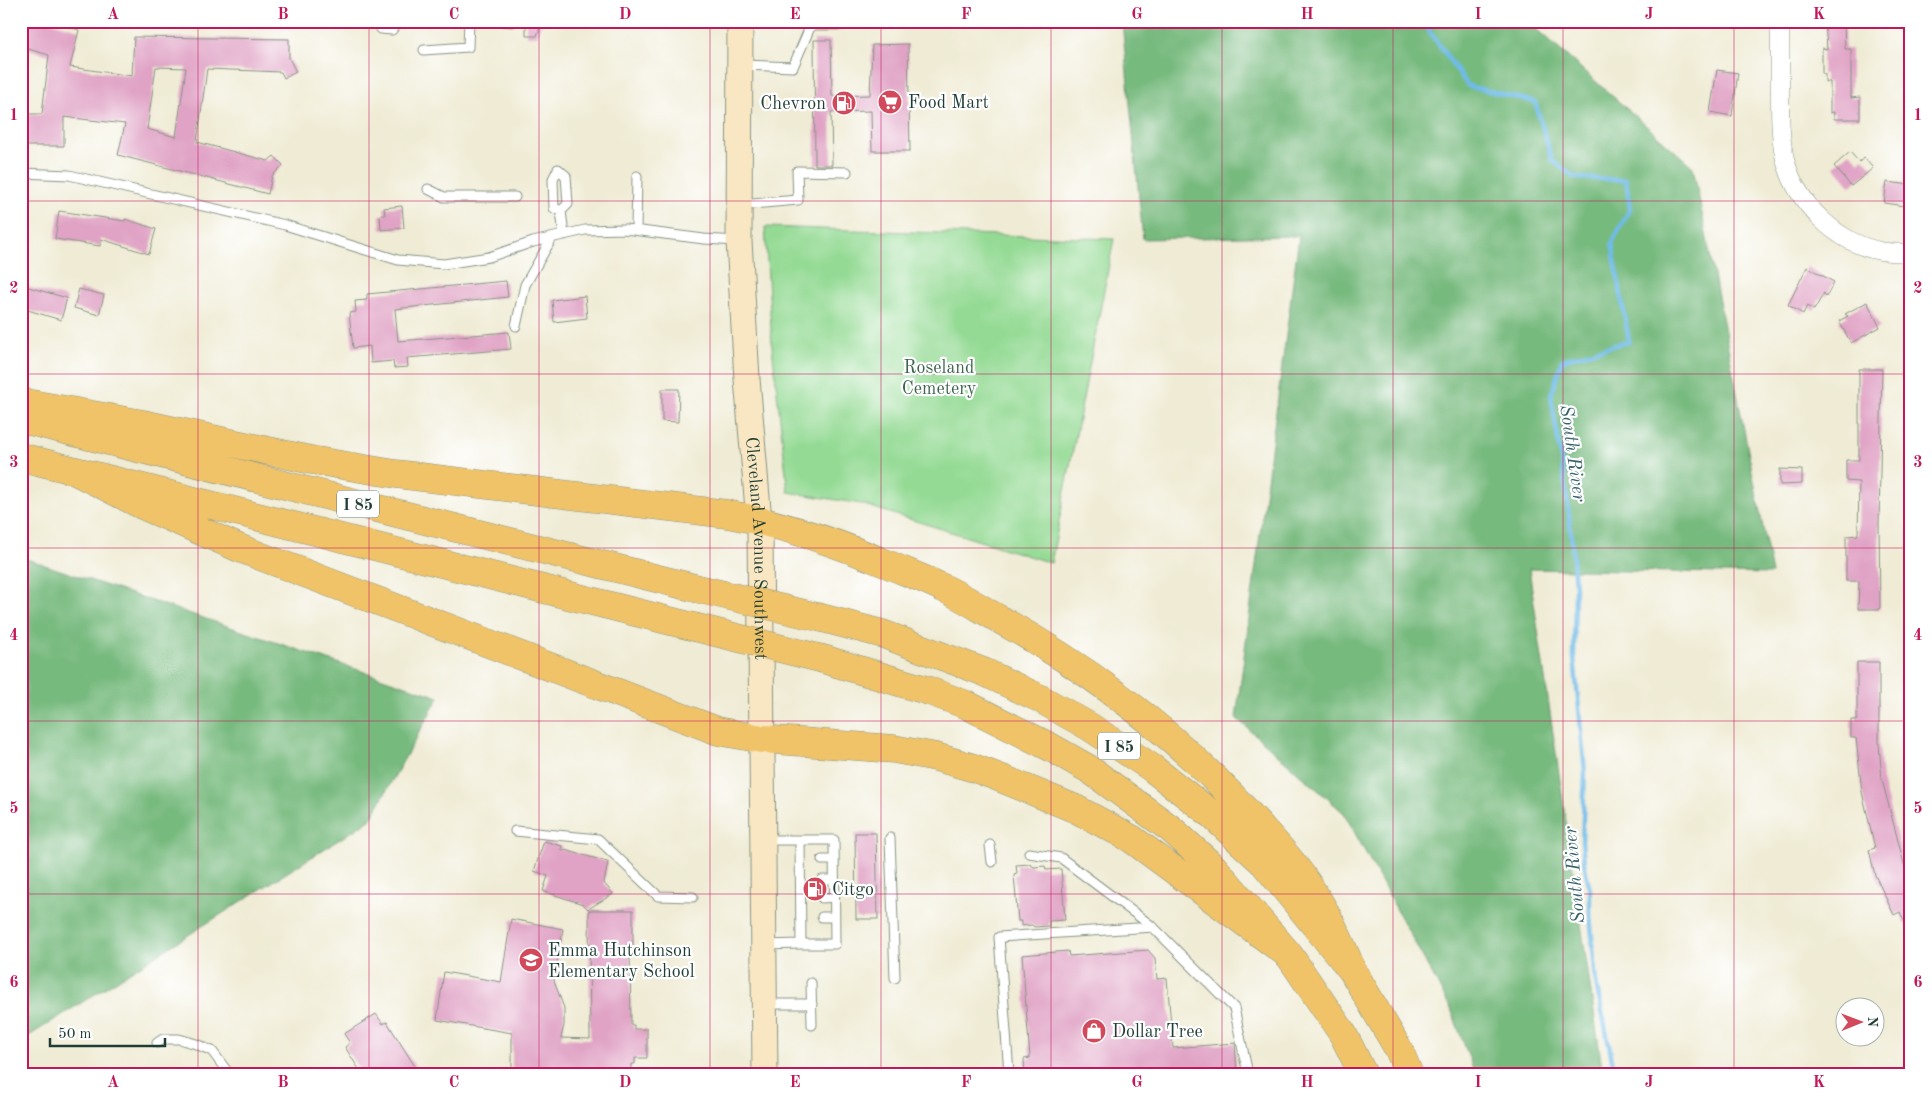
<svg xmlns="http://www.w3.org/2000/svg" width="1932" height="1095" font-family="'Old Standard TT',serif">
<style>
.green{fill:#94da94;stroke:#5a8c64}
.forest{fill:#77ba7e;stroke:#4b7c59}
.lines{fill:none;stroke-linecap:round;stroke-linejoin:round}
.stream{stroke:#6fbbe8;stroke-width:4.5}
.building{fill:#e0a2c5;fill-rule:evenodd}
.lane-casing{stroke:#879484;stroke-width:11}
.street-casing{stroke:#879484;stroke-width:19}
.secondary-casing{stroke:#879484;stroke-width:27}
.highway-casing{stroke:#879484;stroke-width:29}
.lane{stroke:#fff;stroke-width:9}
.street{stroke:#fff;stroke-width:18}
.secondary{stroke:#f9e7c3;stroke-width:25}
.highway{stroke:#f0c369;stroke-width:28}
.highway-bridge-casing{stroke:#879484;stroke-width:29;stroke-linecap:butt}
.highway-bridge{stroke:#f0c369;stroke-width:28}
.grid{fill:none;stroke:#c2185b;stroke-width:1;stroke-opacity:0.55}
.labels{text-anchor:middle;stroke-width:4.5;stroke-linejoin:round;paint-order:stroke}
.shield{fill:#fff;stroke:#627771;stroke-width:1}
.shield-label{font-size:16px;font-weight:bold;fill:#1f3d34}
.poi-label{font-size:18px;fill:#1f3d34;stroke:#fff;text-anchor:start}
.park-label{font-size:18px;fill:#3c644c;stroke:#fff}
.street-label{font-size:18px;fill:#1f3d34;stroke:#fff}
.water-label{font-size:19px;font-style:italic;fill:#37636a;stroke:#fff}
.neatline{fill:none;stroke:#c2185b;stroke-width:2}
.grid-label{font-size:16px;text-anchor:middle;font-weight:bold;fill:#c2185b}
</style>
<rect width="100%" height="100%" fill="#fff"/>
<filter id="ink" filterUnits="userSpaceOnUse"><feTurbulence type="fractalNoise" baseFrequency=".02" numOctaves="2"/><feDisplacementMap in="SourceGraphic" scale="10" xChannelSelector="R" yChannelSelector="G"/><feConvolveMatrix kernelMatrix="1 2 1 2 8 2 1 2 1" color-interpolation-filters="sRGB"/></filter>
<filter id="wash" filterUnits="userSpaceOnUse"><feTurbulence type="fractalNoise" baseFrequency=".0096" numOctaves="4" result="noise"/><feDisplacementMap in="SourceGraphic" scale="20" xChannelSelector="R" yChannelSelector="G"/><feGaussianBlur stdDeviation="1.12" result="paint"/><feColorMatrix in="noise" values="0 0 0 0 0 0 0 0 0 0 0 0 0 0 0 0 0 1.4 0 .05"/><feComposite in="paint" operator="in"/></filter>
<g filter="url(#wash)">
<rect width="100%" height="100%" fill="#efebd4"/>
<path class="green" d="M765,227l349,12 -63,324 -190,-59 -73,-12 -16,-146z"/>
<path class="forest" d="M1122,21h405l166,146 79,407 -243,-5 74,505h-128l-24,-65 -107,-196 -108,-95 63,-482 -156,3z
M21,557l418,140 -69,123 -349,221z"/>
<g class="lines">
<path class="stream" d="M1422,21l46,65 67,16 17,58 23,18 51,2 4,29 -18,34 17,98 -67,19 -11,36 16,101 5,46 3,45 -1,69 11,115 -3,69 2,22 6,27v24l6,69 19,91"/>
</g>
<g id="blocks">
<path class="building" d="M21,21h27l31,9 -9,37 62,9 2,-39 155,2v19l7,14 -12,6 -3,-6 -74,-3 -10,73 71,19 6,-5 9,9 -11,11 -4,18 -150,-39 7,-31 -61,-7v29h-43v-32h21l7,-59 -28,-8zM156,67l30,1 -10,69 -29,-8z
M526,21h16l-5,15h-11z
M1825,21h19l1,28h6v49l9,-1v22h-26v-7l-4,1v-31h-5v-8h-3v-26l5,1z
M814,40h17l1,56 38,-1 2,-50 36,-1 2,107h-38l-1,-40 -40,1 1,53h-17z
M1717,70l21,3 -6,43 -22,-4z
M1850,152l9,10 5,-4 9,10 -22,18 -17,-20z
M1887,182l24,3v22l-27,-4z
M402,206l2,22 -23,2 -1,-15h5l-1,-7z
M59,211l66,10v-2l31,10 -7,25 -48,-15 -1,7 -45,-7z
M1807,267l27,15 -8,15 -2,-4 -10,17 -7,-4 -4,8 -15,-9z
M506,281l2,16 -113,12 3,32 111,-9 2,17 -104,9 1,9 -14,1 -1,-7 -22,2 -1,-17 -17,2 -4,-35 7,-1 -1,-11 12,-1v-6z
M21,285l46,13 -6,22 -40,-12z
M79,289l25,6 -5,20 -25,-7z
M585,296l2,22 -33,4 -2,-22z
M1867,302l13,25 -29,16 -12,-22 9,-5 -3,-2z
M1859,369h23l-3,154 1,86h-22l1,-28h-13v-45l12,-1 1,-53 -13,-1v-21h13z
M662,389h17l-1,33 -16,-1z
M1780,469l22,1v14l-22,1z
M1857,662h22v82l3,36 26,99 3,-1v58l-11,-24 -6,3 -19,-40 -6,-25 6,-2 -13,-56 -6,-54h-5v-18h6z
M855,833h21l2,86h-22z
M544,841l18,5 -1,3 47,13 -4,21 9,11 -25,15 -5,-5 -40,-13 5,-15 -14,-5z
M1030,864l4,3 11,-1 1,4 15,-1 4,51 -16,1v5l-15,1 -2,-2 -11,1v-5h-3l-4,-46 3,-1 -1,-9z
M589,910h44v38h-3l1,77h3v4h13v29h-12v6h-4v10h-119v-41l-75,-13 7,-48 57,10 10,-63 52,10 -9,52 10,27v17l-3,13 29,1z
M1148,950l7,8 2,21 10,-1 6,70 62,-5 2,31h-212l-1,-15 6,-1 -8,-103 46,-4 1,5z
M376,1014l7,10 4,-2 29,46 -10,6h-44l-17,-27 5,-4 -6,-9z"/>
</g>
</g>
<g filter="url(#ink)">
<use href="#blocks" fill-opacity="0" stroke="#879484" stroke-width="1"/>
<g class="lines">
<defs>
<path id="lane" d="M502,21l10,1
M381,29l11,1 6,-9
M424,50l44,-3 1,-26
M742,65l51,2 18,-42h31
M21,173l48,2 216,50 113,35 46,4 45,-7 44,-15 52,-12 40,-1 79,10 34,2
M428,189l16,8h71
M740,205l58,-5 -1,-29 50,1
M561,211l-7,-3 -1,-29 5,-10 8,7 2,28 -7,7 3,24
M636,230l1,-54
M516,326l9,-41 27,-47
M515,831l83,8 60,57 35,1
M890,838l5,140
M763,840h37l1,104 -37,1
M800,840h34l1,104h-34
M990,845l2,17
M1029,853l32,5 92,69
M822,860h12
M822,880h12
M822,898l12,-1
M822,917h12
M811,983l1,42
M765,1004h47
M157,1043l6,-4h16l17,5 16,7 17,23
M1009,1074l-10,-137 154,-10 81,81 14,66"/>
<path id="street" d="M1780,21c0,25 0,49 0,73 0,23 0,47 6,69 12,41 51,80 94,88 10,2 21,1 31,2"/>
<g id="secondary">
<path id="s1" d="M740,21l-1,220 8,138 13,154 5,541"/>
</g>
<path id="highway" d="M21,402l122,22 168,36 85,14 331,40c56,10 108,28 160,50 19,8 38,15 56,24 19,8 38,21 56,31 97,54 184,121 258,204 18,20 38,41 53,65 18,26 30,53 42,82
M25,420l670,168
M21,457l673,170
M75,471l69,35 95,42 479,183 44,8 132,10 42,8 38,11 29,11 73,30 56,30 157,116
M822,618l61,16 101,38 55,26 51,29 62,41 58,45 54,50 88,107 47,80 10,24
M823,659l106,32 38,14 83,42 39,22 82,60 43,39 75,87 54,79 20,40"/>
</defs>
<use href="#lane" class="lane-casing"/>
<use href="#street" class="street-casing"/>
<use href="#secondary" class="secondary-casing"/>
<use href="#highway" class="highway-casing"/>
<use href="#lane" class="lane"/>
<use href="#street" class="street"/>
<use href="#secondary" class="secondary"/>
<use href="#highway" class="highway"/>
<defs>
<path id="highway-bridge" d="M695,588l127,30
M694,627l129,32"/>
</defs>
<use href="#highway-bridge" class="highway-bridge-casing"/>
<use href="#highway-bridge" class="highway-bridge"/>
</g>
</g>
<path class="grid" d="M198,21v1053M369,21v1053M539,21v1053M710,21v1053M881,21v1053M1051,21v1053M1222,21v1053M1393,21v1053M1563,21v1053M1734,21v1053M21,201h1890M21,374h1890M21,548h1890M21,721h1890M21,894h1890"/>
<defs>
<symbol id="supermarket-disc" viewBox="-11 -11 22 22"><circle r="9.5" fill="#d1495b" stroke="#fff"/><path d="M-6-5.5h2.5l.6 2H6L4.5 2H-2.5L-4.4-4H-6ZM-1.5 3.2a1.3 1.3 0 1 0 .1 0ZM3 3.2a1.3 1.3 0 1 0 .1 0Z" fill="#fff"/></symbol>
<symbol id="fuel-disc" viewBox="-11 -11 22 22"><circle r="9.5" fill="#d1495b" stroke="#fff"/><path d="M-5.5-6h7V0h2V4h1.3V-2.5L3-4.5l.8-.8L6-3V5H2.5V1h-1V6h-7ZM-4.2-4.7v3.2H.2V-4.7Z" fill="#fff"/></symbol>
<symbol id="school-disc" viewBox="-11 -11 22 22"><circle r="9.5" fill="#d1495b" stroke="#fff"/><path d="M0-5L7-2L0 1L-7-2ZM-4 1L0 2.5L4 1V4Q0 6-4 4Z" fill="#fff"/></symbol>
<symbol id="shop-disc" viewBox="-11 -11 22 22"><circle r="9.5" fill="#d1495b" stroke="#fff"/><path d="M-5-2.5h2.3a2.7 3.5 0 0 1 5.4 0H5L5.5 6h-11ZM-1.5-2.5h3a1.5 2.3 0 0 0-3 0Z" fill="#fff"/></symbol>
</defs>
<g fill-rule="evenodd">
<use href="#supermarket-disc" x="876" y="88" width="28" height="28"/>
<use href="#fuel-disc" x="830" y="89" width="28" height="28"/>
<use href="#fuel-disc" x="801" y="875" width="28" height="28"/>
<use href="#school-disc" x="517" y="946" width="28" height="28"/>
<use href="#shop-disc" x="1080" y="1017" width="28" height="28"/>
</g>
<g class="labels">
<g class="shield">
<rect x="337" y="490.5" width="42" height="27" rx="4"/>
<rect x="1098" y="732.5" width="42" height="27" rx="4"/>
</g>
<g class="shield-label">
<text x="358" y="510">I 85</text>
<text x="1119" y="752">I 85</text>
</g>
<g class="poi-label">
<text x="908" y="108">Food Mart</text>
<text x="826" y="109" text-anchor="end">Chevron</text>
<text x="832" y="895">Citgo</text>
<text x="548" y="956">Emma Hutchinson<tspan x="548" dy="21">Elementary School</tspan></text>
<text x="1112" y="1037">Dollar Tree</text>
</g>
<g class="park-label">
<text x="939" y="373">Roseland<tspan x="939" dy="21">Cemetery</tspan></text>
</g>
<g class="street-label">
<text dy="6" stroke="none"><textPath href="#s1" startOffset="528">Cleveland Avenue Southwest</textPath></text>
</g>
<g class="water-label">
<text transform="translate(1574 453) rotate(82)" y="7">South River</text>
<text transform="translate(1573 875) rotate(-95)" y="7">South River</text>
</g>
</g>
<rect width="1932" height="1095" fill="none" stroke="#fff" stroke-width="55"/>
<g transform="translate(1860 1022) rotate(89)"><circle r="24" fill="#ffffff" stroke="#a5b1ae"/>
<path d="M0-4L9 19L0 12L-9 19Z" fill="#d1495b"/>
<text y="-8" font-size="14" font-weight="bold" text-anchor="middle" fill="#1f3d34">N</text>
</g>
<path d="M50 1038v8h115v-8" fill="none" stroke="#1f3d34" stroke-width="2.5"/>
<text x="58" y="1038" font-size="15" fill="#1f3d34" stroke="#ffffff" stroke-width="4" paint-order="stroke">50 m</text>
<rect x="28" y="28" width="1876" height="1040" class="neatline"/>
<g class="grid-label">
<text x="113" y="19">A</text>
<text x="283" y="19">B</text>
<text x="454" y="19">C</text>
<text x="625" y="19">D</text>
<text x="795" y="19">E</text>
<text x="966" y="19">F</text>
<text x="1137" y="19">G</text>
<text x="1307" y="19">H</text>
<text x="1478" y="19">I</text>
<text x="1649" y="19">J</text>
<text x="1819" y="19">K</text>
<text x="14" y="120">1</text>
<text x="1918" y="120">1</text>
<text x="14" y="293">2</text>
<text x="1918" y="293">2</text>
<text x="14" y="467">3</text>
<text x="1918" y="467">3</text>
<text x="14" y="640">4</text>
<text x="1918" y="640">4</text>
<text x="14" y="813">5</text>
<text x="1918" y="813">5</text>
<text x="14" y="987">6</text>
<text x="1918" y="987">6</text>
<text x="113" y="1087">A</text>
<text x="283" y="1087">B</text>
<text x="454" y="1087">C</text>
<text x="625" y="1087">D</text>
<text x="795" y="1087">E</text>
<text x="966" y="1087">F</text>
<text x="1137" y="1087">G</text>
<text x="1307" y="1087">H</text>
<text x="1478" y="1087">I</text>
<text x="1649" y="1087">J</text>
<text x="1819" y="1087">K</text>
</g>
</svg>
